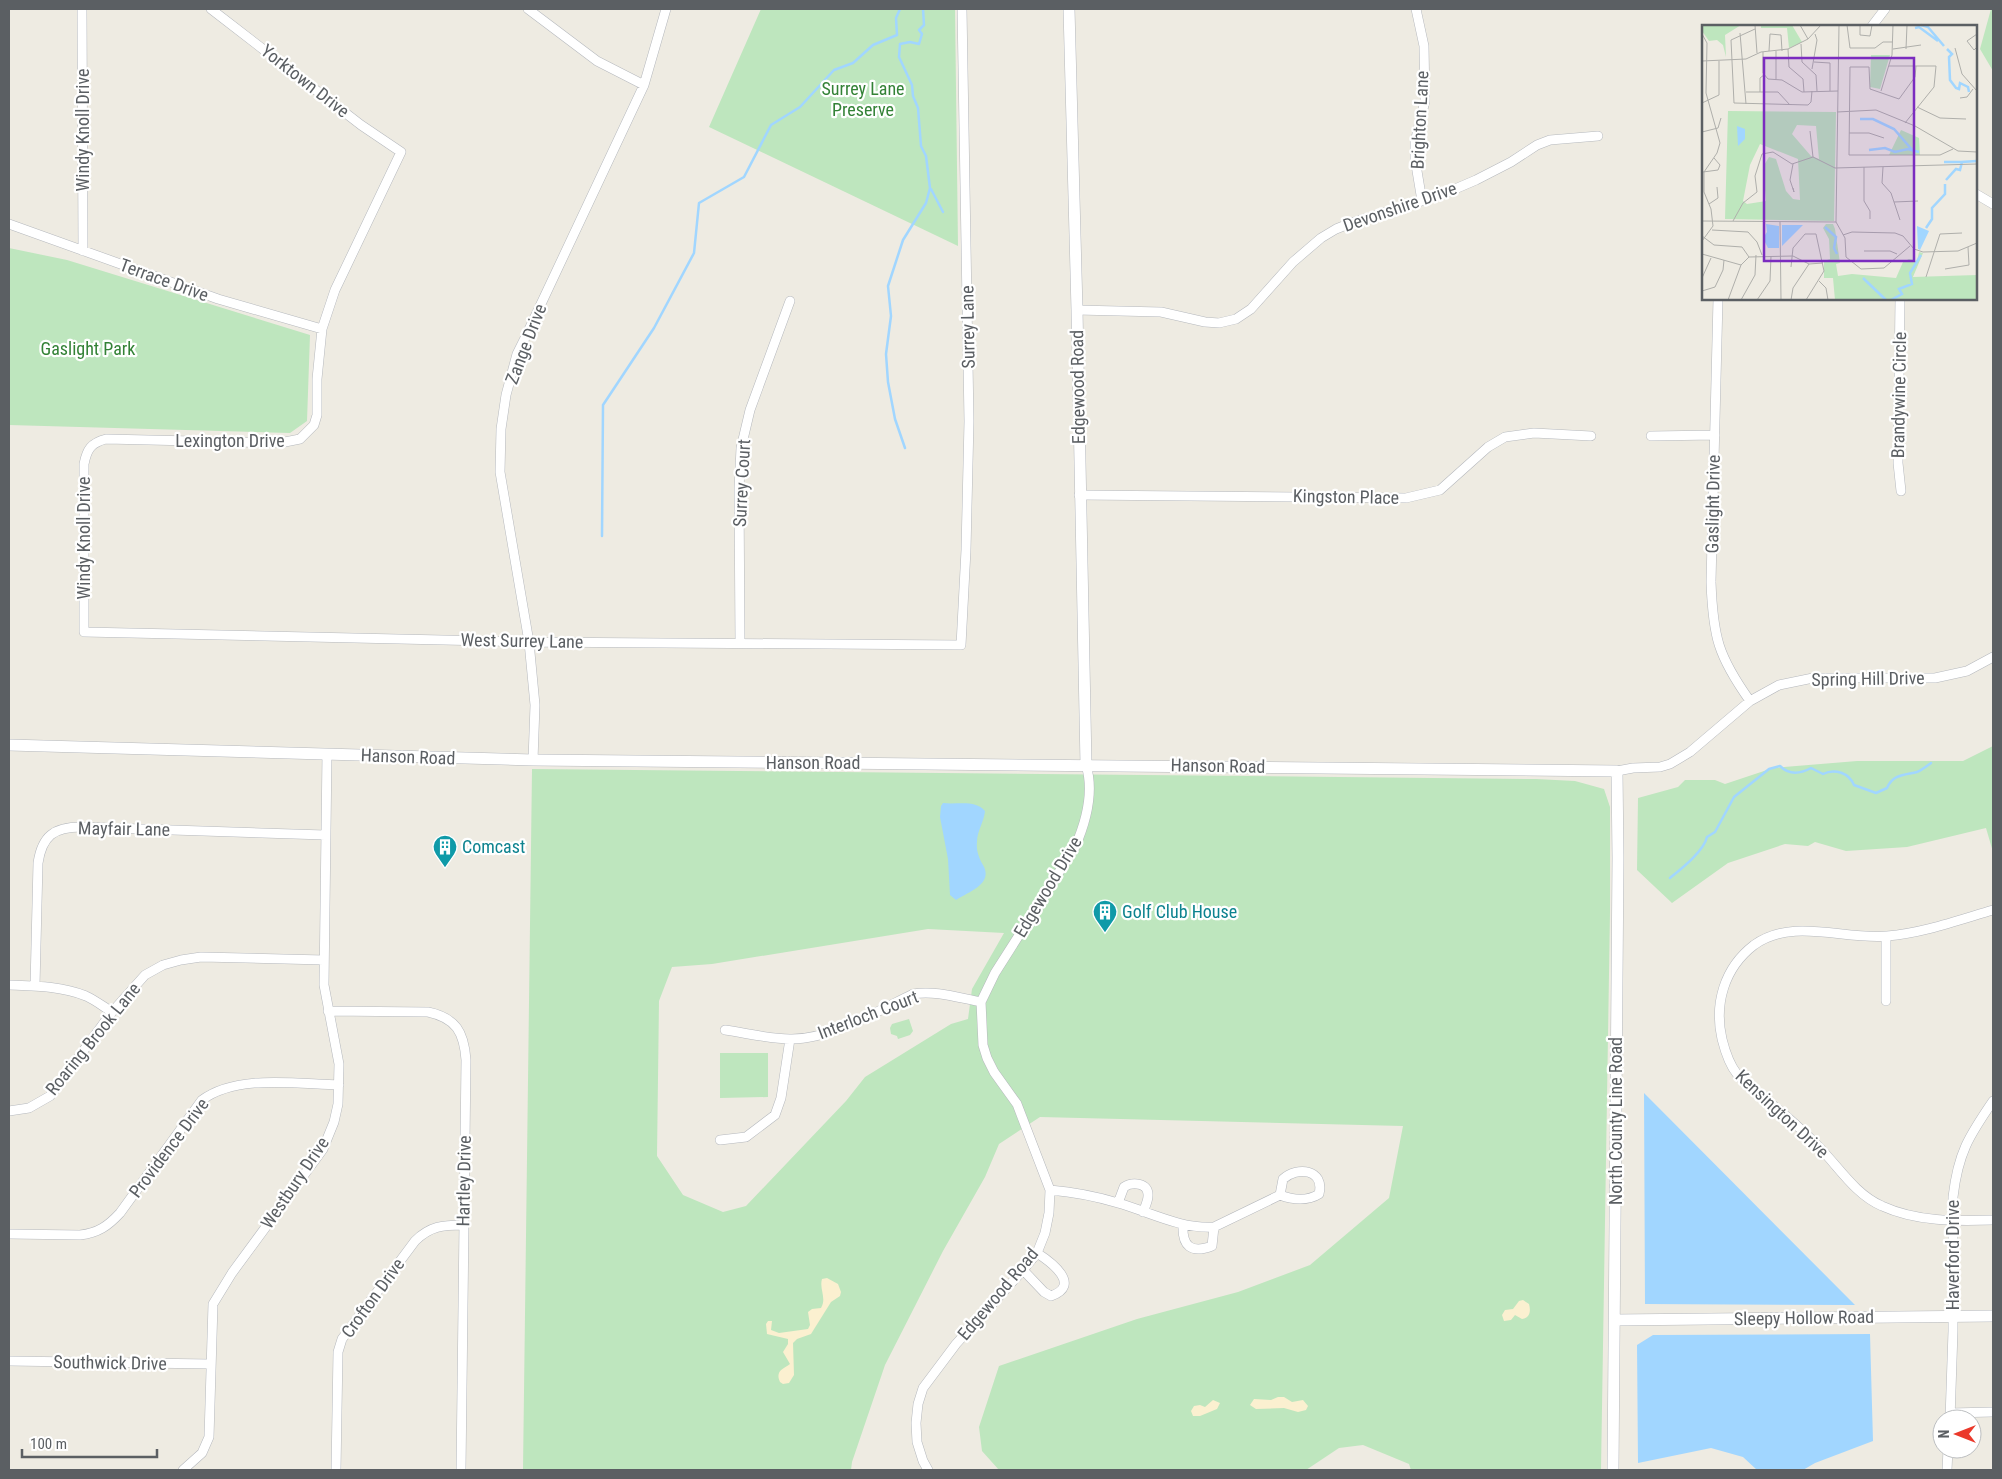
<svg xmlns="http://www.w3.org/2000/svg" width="2002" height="1479" font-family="'Roboto Condensed',sans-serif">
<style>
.green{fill:#bee6be;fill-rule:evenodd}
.sand{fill:#fbf0d0}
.water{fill:#a1d6ff}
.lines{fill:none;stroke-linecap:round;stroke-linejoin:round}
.stream{stroke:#a1d6ff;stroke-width:2.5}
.minor-casing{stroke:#b5b8bd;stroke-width:10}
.tertiary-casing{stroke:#b5b8bd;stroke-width:12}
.minor{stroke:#fff;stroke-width:9}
.tertiary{stroke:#fff;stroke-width:11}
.labels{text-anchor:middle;stroke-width:4.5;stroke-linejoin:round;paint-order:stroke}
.street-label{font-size:18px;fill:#5b5f63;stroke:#fff}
.park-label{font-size:18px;fill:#338236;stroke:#fff}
.culture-label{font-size:18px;fill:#0d838f;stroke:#fff;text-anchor:start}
.inset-river{fill:none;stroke:#a1d6ff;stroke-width:2.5}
.inset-road{fill:none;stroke:#afafab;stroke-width:1}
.view{fill:#7b2cbf;fill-opacity:0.15;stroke:#7b2cbf;stroke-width:2.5}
.inset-edge{fill:none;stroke:#5b5f63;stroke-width:2.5}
</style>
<rect width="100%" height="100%" fill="#eeebe2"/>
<path class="green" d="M761,9h194l3,237 -249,-119z
M1991,9h2v62l-13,-22z
M9,248l58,12 243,75 -3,86 -17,12 -281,-8z
M1993,746v106l-7,-24 -79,19 -61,4 -31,-9 -7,4 -23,-2 -57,19 -56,40 -35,-33 1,-72 40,-11 7,-7h30l10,4 48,-16 84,-7h106z
M532,769l1004,10 39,2 29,8 6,18v105l-9,558h-190l-2,-6 -46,-19 -24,3 -33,22h-307l-17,-19 -3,-24 20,-61 138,-47 101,-27 72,-27 79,-67 14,-72 -363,-9 -41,27 -14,33 -42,74 -58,114 -33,97 -1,8h-328zM928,929l76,4 -32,56 -4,30 -17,5 -86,53 -19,24 -100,105 -23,6 -40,-17 -26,-39 2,-155 13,-34 40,-3z
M909,1019l4,12 -3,4 -12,4 -1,-3 -6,-2 -1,-6 2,-4z
M720,1053h48v44l-48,1z"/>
<path class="sand" d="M827,1278l11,6 3,8 -1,4 -9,6 -20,32 -14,5 -4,4 1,32 -5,8 -6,1 -3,-2c-5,-11 3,-13 10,-18l-7,-12 5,-8v-5l-21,-5 -1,-10 2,-3h4l-1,9 8,3 29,-4 2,-4 -2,-13 4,-3 9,-1c6,-10 -2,-19 1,-29z
M1523,1300l6,4c2,7 1,14 -7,15l-7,-4 -4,5 -7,1 -2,-6 3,-5 8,-1 6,-8z
M1278,1397h6l8,5 11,-2 5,6 -2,4 -8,2 -14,-4 -28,1 -6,-4 4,-6 17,1z
M1213,1400l7,3 -3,6 -17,7h-7l-2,-5 3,-5 6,-1 5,2z"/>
<path class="water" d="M943,803c15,2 32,-4 42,8 -1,11 -8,20 -8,31 -1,8 2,16 6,23 11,19 -15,27 -27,35l-6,-5 -2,-36 -8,-42 1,-11z
M1644,1093l211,212 -210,-1z
M1870,1334l3,107 -58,22 -12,7h-46l-14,-13 -32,-9 -73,15 -1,-118 16,-10z"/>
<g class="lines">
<path class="stream" d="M931,189l12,23
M905,448l-10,-29 -7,-37 -2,-28 5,-38 -3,-30 15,-46 23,-37 4,-15 -4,-32 -5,-10 -3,-38 -5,-12 -1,-11 -13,-28 1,-13 10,-2 9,2 3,-10 -3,-4 5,-5 -1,-16
M602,536l1,-131 51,-77 40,-75 5,-50 45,-26 27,-52 29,-18 34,-37 19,-7 20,-18 24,-10 -1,-17 4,-9
M1670,878c11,-9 34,-27 37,-41l8,-5 19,-35 35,-28 11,-3c9,9 20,8 31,2l12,6c12,-6 26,-1 31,11l22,8 11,-5c6,-14 18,-13 30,-16 5,-2 10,-6 14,-9"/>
<defs>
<path id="minor" d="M82,9l1,242
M211,9l150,116 40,27 -66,138 -13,39 -5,50v36l-3,10 -14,14 -20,4 -174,-4c-15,4 -19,10 -22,25v168l445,10 432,3 5,-95 3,-129 -7,-412
M528,9l69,52 47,24
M1416,9l8,37 1,55 -10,41v17l7,42
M1872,26l13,-17
M1976,194l17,10
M9,224l209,75 104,30
M1718,299l-7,283c2,55 7,74 39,119
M1900,299l-2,164 3,28
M1077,310l84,2 44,10 14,1 17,-4 15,-10 42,-47 28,-24 15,-9 15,-6 90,-28 35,-15 35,-18 26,-17 13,-5 48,-4
M1651,436l64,-1
M1079,495l327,3 34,-8 48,-43 17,-10 29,-4 57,3
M740,643l-1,-154 2,-41 9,-38 40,-109
M533,760l2,-55 -6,-63 -29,-170 1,-43 5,-34 11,-41 8,-16 119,-253 22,-76
M1617,771l16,-3 27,-1 10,-3 20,-12 60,-51 29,-16 34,-7h122l32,-7 26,-14
M1993,910c-34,10 -70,23 -106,26 -44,4 -94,-19 -133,9 -30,23 -40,59 -32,94 3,12 7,25 15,35 11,13 24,22 37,32 15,12 29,25 42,38 21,20 38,50 66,62 35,16 73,15 111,14
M1886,937v64
M9,985c25,1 52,1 77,11 9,4 18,11 26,16
M35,986l3,-123c4,-27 16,-36 43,-36l244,8
M328,1011l100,1c28,6 36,20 38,48l-5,410
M725,1030c21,3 44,9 65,9 39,1 88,-28 123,-45 22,-4 46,4 68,8
M9,1111l20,-3 21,-12 62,-84 33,-37 18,-10 18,-5 20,-3 123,3
M720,1140l26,-3 29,-22 6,-17 9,-59
M1050,1190c23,2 45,6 68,13 32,9 62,26 96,24l66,-32c13,5 28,6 39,-1 6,-25 -22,-28 -36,-15l-3,16
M1118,1203l6,-16c8,-5 25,-5 24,9 0,5 -3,11 -5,16
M1183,1225c-1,21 8,29 29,21l2,-19
M9,1234l71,1c18,-2 28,-9 40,-22l82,-113c35,-26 95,-16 137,-15
M1023,1270l21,22 7,4c31,-11 0,-34 -14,-43
M9,1361l201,3
M1951,1413l42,-1
M1950,1419l3,-88v-134c5,-44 16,-61 40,-96
M183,1470l19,-17 7,-16 4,-133 19,-31 91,-124 11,-27 4,-18 1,-40 -15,-79 3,-231
M336,1470l2,-118 4,-13 73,-98c15,-15 28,-16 48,-16
M928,1470l-5,-9 -6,-19 -1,-19 2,-19 5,-16 33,-44 67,-74 14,-17 8,-20 4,-20 1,-23 -33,-86 -23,-32 -7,-14 -4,-13 -2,-43 14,-29 80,-126c11,-25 19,-56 11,-82
M1947,1470l1,-21"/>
<path id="tertiary" d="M1069,9l8,301 9,455
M9,745l524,15 1084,11 1,87 -5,612
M1615,1320l378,-4"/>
</defs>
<use href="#minor" class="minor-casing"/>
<use href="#tertiary" class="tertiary-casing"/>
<use href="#minor" class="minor"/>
<use href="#tertiary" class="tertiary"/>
</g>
<defs>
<symbol id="building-pin" viewBox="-11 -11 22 30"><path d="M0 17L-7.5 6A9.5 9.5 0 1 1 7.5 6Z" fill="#0f9aa8" stroke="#fff"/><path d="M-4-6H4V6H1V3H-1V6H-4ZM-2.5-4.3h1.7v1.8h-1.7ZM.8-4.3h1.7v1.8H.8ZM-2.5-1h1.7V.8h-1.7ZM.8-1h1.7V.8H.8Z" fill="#fff"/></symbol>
</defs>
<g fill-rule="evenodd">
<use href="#building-pin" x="431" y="833" width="28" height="38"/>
<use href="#building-pin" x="1091" y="898" width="28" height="38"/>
</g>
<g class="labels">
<g class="street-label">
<text transform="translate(305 81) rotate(38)" y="6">Yorktown Drive</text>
<text transform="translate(1420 120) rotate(-87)" y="6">Brighton Lane</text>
<text transform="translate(83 130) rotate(-90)" y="6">Windy Knoll Drive</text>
<text transform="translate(1400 207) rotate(-19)" y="6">Devonshire Drive</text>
<text transform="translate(164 280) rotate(20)" y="6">Terrace Drive</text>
<text transform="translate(968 327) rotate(-91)" y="6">Surrey Lane</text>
<text transform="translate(526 344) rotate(-69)" y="6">Zange Drive</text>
<text transform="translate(1078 387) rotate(-91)" y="6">Edgewood Road</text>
<text transform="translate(1899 395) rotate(-89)" y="6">Brandywine Circle</text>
<text x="230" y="447">Lexington Drive</text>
<text transform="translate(742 483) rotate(-87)" y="6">Surrey Court</text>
<text transform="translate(1346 497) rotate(1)" y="6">Kingston Place</text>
<text transform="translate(1713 504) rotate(-89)" y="6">Gaslight Drive</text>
<text transform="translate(84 538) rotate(-90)" y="6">Windy Knoll Drive</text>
<text transform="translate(522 641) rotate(1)" y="6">West Surrey Lane</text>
<text transform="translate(1868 679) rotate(-1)" y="6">Spring Hill Drive</text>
<text transform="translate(408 757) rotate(2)" y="6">Hanson Road</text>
<text x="813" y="769">Hanson Road</text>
<text transform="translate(1218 766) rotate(1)" y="6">Hanson Road</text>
<text transform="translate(124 829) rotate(1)" y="6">Mayfair Lane</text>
<text transform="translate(1048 887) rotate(-59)" y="6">Edgewood Drive</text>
<text transform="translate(868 1015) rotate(-21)" y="6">Interloch Court</text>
<text transform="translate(93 1039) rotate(-51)" y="6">Roaring Brook Lane</text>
<text transform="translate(1782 1114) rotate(43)" y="6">Kensington Drive</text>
<text transform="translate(1616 1121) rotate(-90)" y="6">North County Line Road</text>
<text transform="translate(169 1148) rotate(-53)" y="6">Providence Drive</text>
<text transform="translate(464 1181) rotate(-89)" y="6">Hartley Drive</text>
<text transform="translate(295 1183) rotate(-56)" y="6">Westbury Drive</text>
<text transform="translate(1953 1255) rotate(-90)" y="6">Haverford Drive</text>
<text transform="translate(998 1294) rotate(-50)" y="6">Edgewood Road</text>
<text transform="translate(373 1298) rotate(-54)" y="6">Crofton Drive</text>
<text transform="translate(1804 1318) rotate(-1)" y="6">Sleepy Hollow Road</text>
<text transform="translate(110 1363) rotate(1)" y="6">Southwick Drive</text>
</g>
<g class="park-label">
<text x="863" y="95">Surrey Lane<tspan x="863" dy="21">Preserve</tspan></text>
<text x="88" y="355">Gaslight Park</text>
</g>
<g class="culture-label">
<text x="462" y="853">Comcast</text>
<text x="1122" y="918">Golf Club House</text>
</g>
</g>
<g transform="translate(1702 25)">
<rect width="275" height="275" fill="#eeebe2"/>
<path d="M0,0h39l-16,10 1,22 -3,-12 -6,-5 -8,1 -7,-10zM59,0h31l10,17 -13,6 -2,-20h-26zM169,30h19l-10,34 -10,-2zM26,86l108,1 -2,109 -109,-2zM95,100l19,1 3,33 -8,-3 -19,-22zM58,119l38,15 2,41 -7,-1 -7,-8 -10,-32 -7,-2 -6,10 3,34 -19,3 -4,-3 7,-36zM199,105l18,8 1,17h-31zM124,199h7l2,5 5,34 -4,1 2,12 14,-2 44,4 7,-16 6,-3 8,2 2,-9 4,1 -10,24 64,-2v25h-142l-2,-22h-9v-17l6,-2 -1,-20 -6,-11z" fill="#bee6be" fill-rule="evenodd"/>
<path d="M35,101l8,3v10l-7,7zM64,199l13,2v22h-11l-5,-10 4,-6zM80,200h21l-21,21zM215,201l12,5 -9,19 -2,-1z" fill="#a1d6ff"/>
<path class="inset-river" d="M219,0l7,2 16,19M213,3l4,-1 19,14M245,24l5,5 -3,3 1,23 6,8 3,1 1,-6 8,4 1,5M158,94h13l21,10 20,23M167,125l16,-2 10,4 13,-3 11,3M242,137h18M244,155l10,-11 4,1 2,-8 15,-1M123,202l11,10 -2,11 3,6M224,203l6,-9v-11l13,-14v-10M161,253l23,22M189,275l11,-6 -3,-5 13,-5 -2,-11 11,-18"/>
<path class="inset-road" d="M53,0l2,28M98,0l8,14M137,0l-3,197 9,16 1,19 15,12 23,-1 26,-22M145,0l3,23h25l8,-6h10M158,0v10l10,1 2,-11M53,4l-24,11 3,63 74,2 3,-3 1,-11M38,8l6,71M0,9l5,9 -1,50 14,50 -3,10 -13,19v20l7,17 2,17 -11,15M275,9l-10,7 7,9 3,-3M99,19l1,18 14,13 1,16M253,23l7,26 15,17M86,24l1,18 14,12 1,13M191,24l28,-4M204,24l1,-24M67,26l1,-17 11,1 1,16M61,27v21l5,6 14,1 20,12 36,-1M0,36l44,-2 15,-7 27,-3 20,-10 13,-14M112,37l16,1v28M187,41h47l-2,21 -29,36M214,41l-1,11 -16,22 -29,-10 -1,-22h-19l-1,88h91l13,-6M110,44l5,-29 -2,-6M74,54v-28M179,66l11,-36 1,-30M44,67h32l12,13M58,67v-14l4,-3M258,73l7,-1 6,-8M0,78l17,-8v-34M215,82l23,11 26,1M135,87l39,-2 39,16 43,25 19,1M108,106l3,26M0,107l16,-4 3,-10M147,108h20l15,5M111,132l22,11 142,-4M162,142v34l6,10v8M181,142l-1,16 9,10 9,27M1,147l15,-2 2,-5 -6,-7M91,163l1,4 -4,-12 3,-16M192,177l24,-1M7,179l9,-6 -1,-11M0,196l134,1M31,196l10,-18 14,-11 -2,-16 7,-22 11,-2 19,12 21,-7M78,197l1,78M10,205l36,2 9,10 5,13M141,210l9,-3 43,1 8,3 11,13 9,3 35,-1 19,-8M0,211l12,9 28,2 7,10M162,226h26l7,3M0,229l39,11M89,242l2,-19 12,-14h11l8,37 -18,29M243,244l24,-4 -1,-18M224,252l14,-43 22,-1M0,253l9,-20M117,256l7,7 2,12M0,266l13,-4 8,-17 1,-10M26,275l13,-35 8,-8 44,-1 16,8 14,-1M39,275l14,-25 1,-20M55,275l13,-19 1,-25M89,275l2,-12 16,-24"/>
<path class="view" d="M62,33h150v203h-150z"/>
<rect width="275" height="275" class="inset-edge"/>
</g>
<rect width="2002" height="1479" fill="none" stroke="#5b5f63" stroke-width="20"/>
<g transform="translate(1957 1434) rotate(270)"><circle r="24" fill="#ffffff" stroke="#bdbfc1"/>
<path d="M0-4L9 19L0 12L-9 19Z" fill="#eb392b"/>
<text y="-8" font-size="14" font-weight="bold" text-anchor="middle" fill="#5b5f63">N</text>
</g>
<path d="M22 1449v8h135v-8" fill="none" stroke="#5b5f63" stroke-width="2.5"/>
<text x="30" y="1449" font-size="15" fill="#5b5f63" stroke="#ffffff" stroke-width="4" paint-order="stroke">100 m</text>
</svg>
